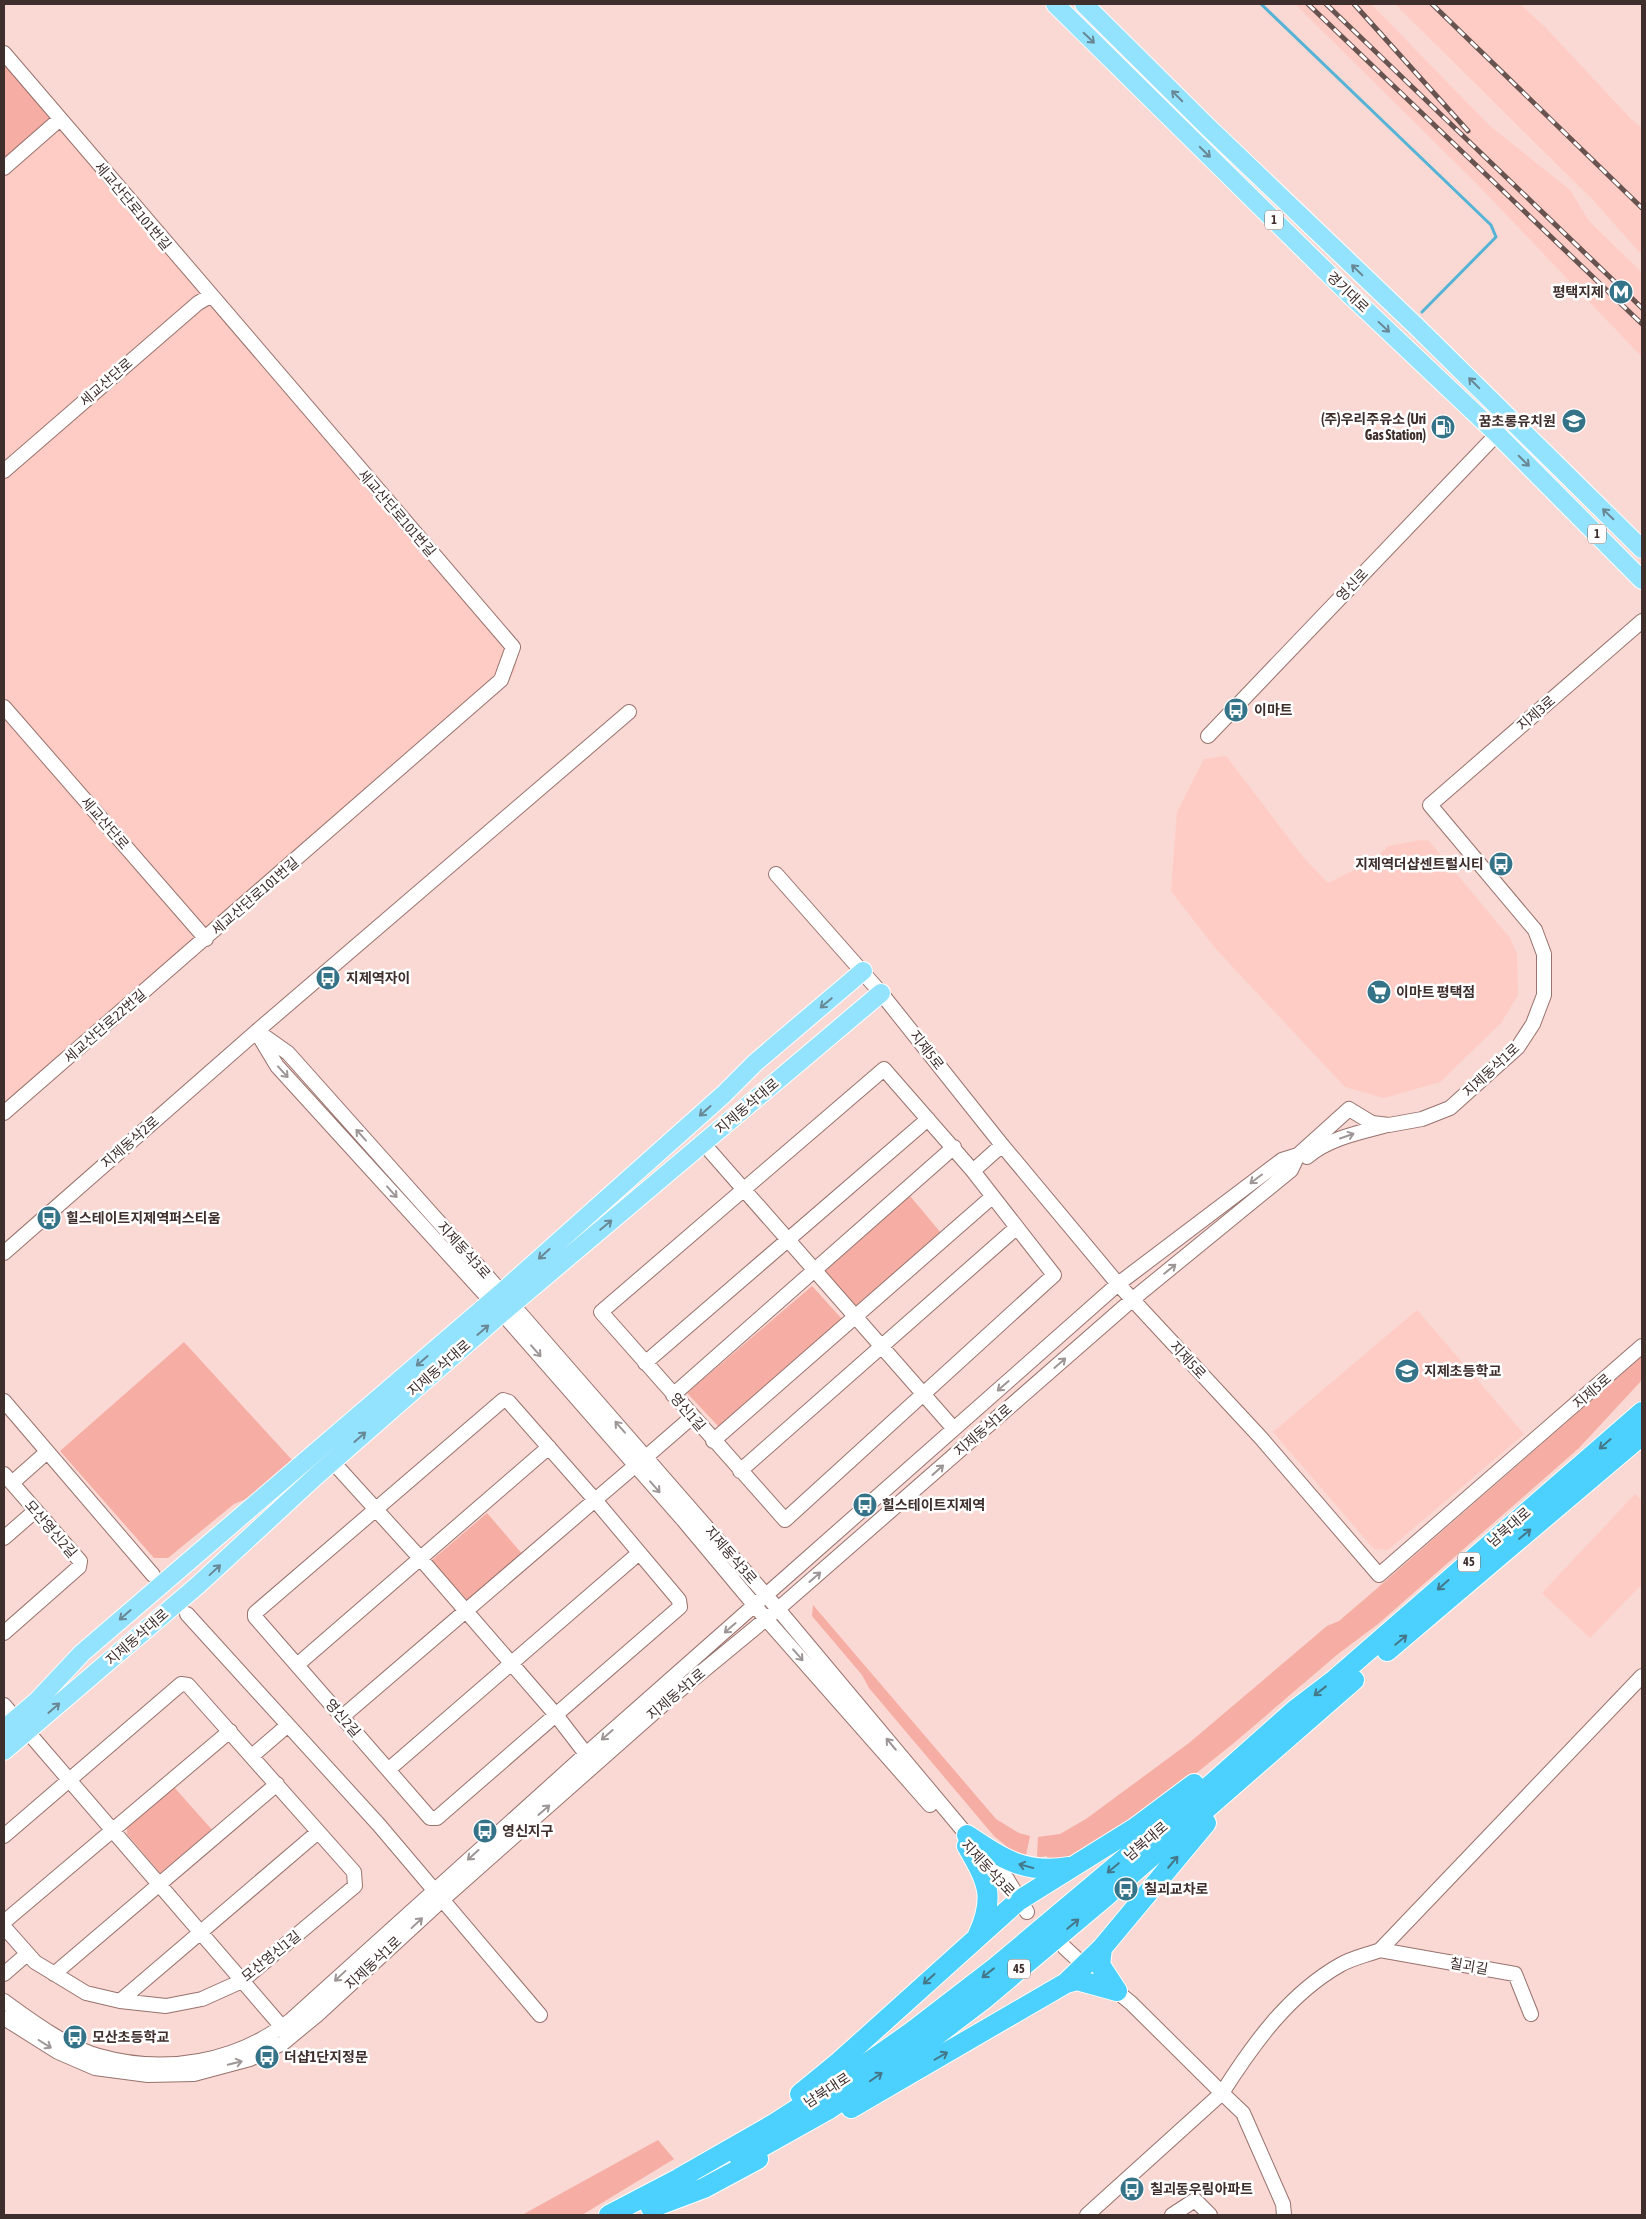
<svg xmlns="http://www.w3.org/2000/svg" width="1646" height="2219" font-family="'Asap Condensed','Noto Sans KR',sans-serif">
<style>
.built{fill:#feccc4}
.green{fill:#f6ada3}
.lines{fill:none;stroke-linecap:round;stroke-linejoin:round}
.stream{stroke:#55b4d6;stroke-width:3}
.minor-casing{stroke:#98726d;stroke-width:16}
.major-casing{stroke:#fff;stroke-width:20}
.highway-casing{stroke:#fff;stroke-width:22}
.minor{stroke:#fff;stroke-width:14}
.major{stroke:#94e3fe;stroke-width:18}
.highway{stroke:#4cd1fe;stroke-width:20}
.rail-casing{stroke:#675350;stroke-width:5}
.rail{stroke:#fff;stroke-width:3;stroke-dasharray:9;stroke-linecap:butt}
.oneway{stroke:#698895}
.oneway2{stroke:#9e9696}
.oneway3{stroke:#44778a}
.labels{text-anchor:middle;stroke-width:5;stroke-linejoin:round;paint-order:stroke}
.shield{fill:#fff;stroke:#786d6b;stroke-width:1}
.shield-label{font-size:12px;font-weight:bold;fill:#3e2e2c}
.street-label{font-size:14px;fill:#3e2e2c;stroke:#fff}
.poi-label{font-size:14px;font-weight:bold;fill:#3e2e2c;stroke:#fff;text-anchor:start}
</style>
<rect width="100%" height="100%" fill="#fad8d3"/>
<path class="built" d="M1295,4h76l119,122 80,64 19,31 53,52v84l-166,-174z
M1395,4h125l27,25 83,89 12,10v127l-49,-55z
M4,44l210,248 301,347 3,16 -3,16 -8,12 -229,196 -274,240z
M1226,756l77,101 25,26 45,-22 15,-15 33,-6 8,1 81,97 7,16 1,41 -17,28 -61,59 -56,16 -39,-11 -129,-138 -45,-58 6,-79 27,-53z
M1417,1310l107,124 -136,116 -14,-1 -101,-117z
M1635,1494l7,6v84l-52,54 -48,-45z"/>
<path class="green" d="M4,53l56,66 -56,49z
M910,1196l31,37 -85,77 -33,-37z
M812,1286l30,33 -123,108 -32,-34z
M184,1342l108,118 -41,37 -17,7 -66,54h-14l-94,-107z
M1642,1356v24l-63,68 -201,176 -40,30 -103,88 -66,53 -105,66 -16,3 -1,-8 -10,2 1,-21 22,-3 26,-15 103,-76 138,-117 12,-5 35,-30z
M487,1513l37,43 -54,47 -39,-42z
M813,1605l183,214 23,14 11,3 -4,19 -15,-5 -17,-14 -125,-148 -7,-13 -50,-59z
M174,1787l39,44 -48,42h-5l-33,-39v-7z
M658,2140l16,19 -92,56h-60z"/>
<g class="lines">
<path class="stream" d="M1261,4l230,221 5,12 -74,75"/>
<defs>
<path id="minor" d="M4,53l509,594 -12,33 -497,433
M4,168l56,-49
M4,471l194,-168 12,-7
M4,707l202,232
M1208,736l289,-302 11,-17
M776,874l105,119 121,152 116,139 143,154 118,137 263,-229
M257,1031l31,22 224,251 266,305 189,226 40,44 20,33
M259,1036l18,30 225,247 183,209 81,97 164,186
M703,1143l251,286
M1307,1157c21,-18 50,-24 77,-31
M973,1171l81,104 -269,245 -184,-208 283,-243 89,102 29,-26
M4,1253l253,-222 372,-319
M645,1363l283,-244
M673,1395l281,-248
M4,1401l149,174
M713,1441l279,-244
M646,1457l46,-40
M332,1461l88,97 136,157 30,39
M740,1471l276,-243
M4,1474l76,87 -1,6 -75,66
M12,1483l35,-31
M4,1538l31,-27
M187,1614l192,211 161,190
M297,1665l252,-218
M4,1705l12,14
M342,1717l253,-217 84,100 1,7 -243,211h-7l-175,-201v-4l248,-213 6,2 86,98 41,-35
M27,1731l255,296
M252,1756l36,-31
M388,1770l251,-217
M4,1836l177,-152 7,1 166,187 1,14 -113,95 -40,18 -36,7 -46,-5 -34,-8 -51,-31 -31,-35
M4,1922l226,-191
M1064,1947l25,23
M1380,1950l135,24 16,40
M4,1974l23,-20
M54,1974l223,-190
M4,2001c26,19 64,47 95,55 67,19 138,6 192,-36l295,-266 532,-470 164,-124 16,-5 51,-46 23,14 17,2 33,-6 28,-11 68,-61 15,-23 11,-29v-41l-9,-24 -105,-125 212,-184
M120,2001l198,-169
M4,2018l54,34 37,16 53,7 46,-1 56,-15 33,-16 34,-28 125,-115 233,-206 103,-85 355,-310 158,-129 7,-15
M1087,2215l135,-122 -91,-90 -21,-17
M1172,2215l23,-15 15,15
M1284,2215l-1,-11 -40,-91 -21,-20c31,-49 67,-99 118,-128 12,-7 27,-10 40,-15l262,-274"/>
<path id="major" d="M1055,4l294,290 148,140 145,146
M1084,4l126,125 208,199 224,221
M4,1729l34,-29 44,-47 420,-361 222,-198 32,-32 107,-91
M4,1751l194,-166 118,-109 186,-163 379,-320"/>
<path id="highway" d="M1387,1651l255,-216
M967,1835c36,24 57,39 102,32
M967,1846c20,35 29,50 11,89
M1102,1948l-2,17 17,26
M1066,1983l11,-3 40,11
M800,2094l39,-32 179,-161 117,-73 59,-44
M851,2108l215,-125 36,-35 104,-125
M740,2159l89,-50 109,-75 46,-35 121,-102 249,-217
M651,2208l53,-20 54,-29
M609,2215l69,-36 96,-55 78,-50 61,-43 83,-64 182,-153 117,-104 38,-29 309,-269"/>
</defs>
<use href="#minor" class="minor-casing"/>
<use href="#major" class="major-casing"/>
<use href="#highway" class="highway-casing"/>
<use href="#minor" class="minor"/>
<use href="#major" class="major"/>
<use href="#highway" class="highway"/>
<defs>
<path id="rail" d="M1308,4l334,320
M1326,4l316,304
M1354,4l114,127
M1432,4l210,204"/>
</defs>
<use href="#rail" class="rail-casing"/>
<use href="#rail" class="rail"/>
</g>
<defs><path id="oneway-shaft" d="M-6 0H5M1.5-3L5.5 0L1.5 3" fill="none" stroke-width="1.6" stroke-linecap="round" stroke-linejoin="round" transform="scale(1.25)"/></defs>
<g class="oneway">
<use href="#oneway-shaft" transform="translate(1089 38) rotate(44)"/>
<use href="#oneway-shaft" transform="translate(1177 96) rotate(-135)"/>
<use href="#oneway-shaft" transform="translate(1205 152) rotate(45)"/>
<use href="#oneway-shaft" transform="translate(1357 270) rotate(-136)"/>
<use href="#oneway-shaft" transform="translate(1384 327) rotate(43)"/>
<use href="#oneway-shaft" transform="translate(1474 383) rotate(-135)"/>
<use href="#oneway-shaft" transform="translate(1524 461) rotate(45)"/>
<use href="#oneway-shaft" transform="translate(1608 514) rotate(-136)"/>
<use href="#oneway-shaft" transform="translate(826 1003) rotate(140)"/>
<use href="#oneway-shaft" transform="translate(705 1111) rotate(138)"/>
<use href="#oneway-shaft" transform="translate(606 1225) rotate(-40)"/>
<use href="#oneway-shaft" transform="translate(544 1254) rotate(138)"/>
<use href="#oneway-shaft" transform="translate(483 1330) rotate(-41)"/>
<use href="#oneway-shaft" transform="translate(422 1361) rotate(139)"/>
<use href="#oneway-shaft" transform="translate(360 1437) rotate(-41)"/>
<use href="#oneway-shaft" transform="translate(215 1570) rotate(-43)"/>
<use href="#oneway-shaft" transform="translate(125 1615) rotate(139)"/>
<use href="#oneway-shaft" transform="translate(54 1708) rotate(-41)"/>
</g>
<g class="oneway2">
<use href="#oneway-shaft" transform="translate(283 1072) rotate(48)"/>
<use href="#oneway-shaft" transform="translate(361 1135) rotate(-132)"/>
<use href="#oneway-shaft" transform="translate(1347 1136) rotate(-19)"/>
<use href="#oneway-shaft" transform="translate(1256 1179) rotate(143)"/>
<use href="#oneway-shaft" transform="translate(392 1192) rotate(48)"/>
<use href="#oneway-shaft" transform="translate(1170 1269) rotate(-39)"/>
<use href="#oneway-shaft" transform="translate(536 1351) rotate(49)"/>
<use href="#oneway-shaft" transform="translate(1060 1363) rotate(-41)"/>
<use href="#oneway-shaft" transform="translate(1003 1386) rotate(139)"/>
<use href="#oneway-shaft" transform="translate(620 1427) rotate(-131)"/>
<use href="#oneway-shaft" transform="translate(938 1470) rotate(-42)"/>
<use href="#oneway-shaft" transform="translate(655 1487) rotate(49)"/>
<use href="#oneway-shaft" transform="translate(815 1577) rotate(-41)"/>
<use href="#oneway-shaft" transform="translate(730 1628) rotate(139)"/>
<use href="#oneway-shaft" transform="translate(798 1655) rotate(49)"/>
<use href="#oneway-shaft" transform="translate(607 1735) rotate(139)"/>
<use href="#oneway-shaft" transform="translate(891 1744) rotate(-130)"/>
<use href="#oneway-shaft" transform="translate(544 1810) rotate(-41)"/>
<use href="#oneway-shaft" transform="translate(473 1855) rotate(138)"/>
<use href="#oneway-shaft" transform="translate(417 1923) rotate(-43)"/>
<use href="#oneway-shaft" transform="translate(340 1976) rotate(137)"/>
<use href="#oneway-shaft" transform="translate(45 2044) rotate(32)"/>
<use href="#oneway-shaft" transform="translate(235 2063) rotate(-14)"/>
</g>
<g class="oneway3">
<use href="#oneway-shaft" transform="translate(1605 1444) rotate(139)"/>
<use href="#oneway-shaft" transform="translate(1525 1534) rotate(-40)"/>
<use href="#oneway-shaft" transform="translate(1443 1585) rotate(139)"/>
<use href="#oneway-shaft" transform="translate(1401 1640) rotate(-40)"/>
<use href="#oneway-shaft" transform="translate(1320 1691) rotate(142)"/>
<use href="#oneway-shaft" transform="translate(1173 1862) rotate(-50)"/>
<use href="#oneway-shaft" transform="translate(1026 1866) rotate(-165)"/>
<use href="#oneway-shaft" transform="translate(1113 1868) rotate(140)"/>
<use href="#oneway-shaft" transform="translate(1073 1924) rotate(-40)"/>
<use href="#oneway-shaft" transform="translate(988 1973) rotate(142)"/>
<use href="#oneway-shaft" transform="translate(929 1979) rotate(138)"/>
<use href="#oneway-shaft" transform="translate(941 2056) rotate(-30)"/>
<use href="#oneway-shaft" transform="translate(876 2077) rotate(-35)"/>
</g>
<defs>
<symbol id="metro-disc" viewBox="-11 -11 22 22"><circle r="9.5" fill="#357389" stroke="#fff"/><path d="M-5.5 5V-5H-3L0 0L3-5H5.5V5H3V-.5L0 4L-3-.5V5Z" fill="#fff"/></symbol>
<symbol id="school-disc" viewBox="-11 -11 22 22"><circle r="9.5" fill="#357389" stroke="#fff"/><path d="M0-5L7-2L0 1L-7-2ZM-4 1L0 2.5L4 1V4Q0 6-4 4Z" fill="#fff"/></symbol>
<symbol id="fuel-disc" viewBox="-11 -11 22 22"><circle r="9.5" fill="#357389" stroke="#fff"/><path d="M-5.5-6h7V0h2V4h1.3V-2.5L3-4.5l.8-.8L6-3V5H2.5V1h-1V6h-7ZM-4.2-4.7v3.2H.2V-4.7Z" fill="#fff"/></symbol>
<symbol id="bus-disc" viewBox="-11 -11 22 22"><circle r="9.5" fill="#357389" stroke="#fff"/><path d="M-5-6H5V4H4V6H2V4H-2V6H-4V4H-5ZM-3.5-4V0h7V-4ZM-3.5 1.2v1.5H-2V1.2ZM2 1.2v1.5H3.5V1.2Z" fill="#fff"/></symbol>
<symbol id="supermarket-disc" viewBox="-11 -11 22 22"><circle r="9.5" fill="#357389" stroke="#fff"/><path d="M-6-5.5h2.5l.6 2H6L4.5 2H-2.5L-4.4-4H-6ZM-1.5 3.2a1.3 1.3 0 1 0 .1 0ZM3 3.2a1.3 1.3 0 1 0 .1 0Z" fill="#fff"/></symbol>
</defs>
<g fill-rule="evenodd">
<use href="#metro-disc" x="1607" y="278" width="28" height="28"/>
<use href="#school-disc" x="1560" y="407" width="28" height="28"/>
<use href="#fuel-disc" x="1429" y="413" width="28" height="28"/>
<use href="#bus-disc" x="1222" y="696" width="28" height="28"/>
<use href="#bus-disc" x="1487" y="850" width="28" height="28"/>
<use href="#bus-disc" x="314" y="964" width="28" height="28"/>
<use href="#supermarket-disc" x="1365" y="978" width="28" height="28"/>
<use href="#bus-disc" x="35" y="1204" width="28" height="28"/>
<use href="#school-disc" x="1393" y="1357" width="28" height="28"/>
<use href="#bus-disc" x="851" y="1491" width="28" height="28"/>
<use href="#bus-disc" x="471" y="1817" width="28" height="28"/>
<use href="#bus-disc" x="1112" y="1875" width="28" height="28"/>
<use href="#bus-disc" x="61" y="2023" width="28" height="28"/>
<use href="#bus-disc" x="253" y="2043" width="28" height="28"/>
<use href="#bus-disc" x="1118" y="2175" width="28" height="28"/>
</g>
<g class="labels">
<g class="shield">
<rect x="1265" y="210.5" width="18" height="19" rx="4"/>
<rect x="1588" y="524.5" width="18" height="19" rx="4"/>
<rect x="1458" y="1552.5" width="22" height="19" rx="4"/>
<rect x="1008" y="1959.5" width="22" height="19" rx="4"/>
</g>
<g class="shield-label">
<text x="1274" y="224">1</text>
<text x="1597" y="538">1</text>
<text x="1469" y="1566">45</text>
<text x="1019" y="1973">45</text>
</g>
<g class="street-label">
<text transform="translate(133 206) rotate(50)" y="5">세교산단로101번길</text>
<text transform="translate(1348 292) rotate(44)" y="5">경기대로</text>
<text transform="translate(106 382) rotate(-41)" y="5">세교산단로</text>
<text transform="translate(397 513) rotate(49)" y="5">세교산단로101번길</text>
<text transform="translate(1352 585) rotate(-46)" y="5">영신로</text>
<text transform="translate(1536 713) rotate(-41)" y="5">지제3로</text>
<text transform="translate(105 823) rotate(49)" y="5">세교산단로</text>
<text transform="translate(255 896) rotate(-41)" y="5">세교산단로101번길</text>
<text transform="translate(105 1026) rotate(-41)" y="5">세교산단로22번길</text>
<text transform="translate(927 1050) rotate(52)" y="5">지제5로</text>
<text transform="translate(1491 1070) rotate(-43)" y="5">지제동삭1로</text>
<text transform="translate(747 1106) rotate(-40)" y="5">지제동삭대로</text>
<text transform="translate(130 1142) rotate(-41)" y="5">지제동삭2로</text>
<text transform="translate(464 1250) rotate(48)" y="5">지제동삭3로</text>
<text transform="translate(1188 1360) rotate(47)" y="5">지제5로</text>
<text transform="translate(439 1368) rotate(-41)" y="5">지제동삭대로</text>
<text transform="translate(1592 1391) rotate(-41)" y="5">지제5로</text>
<text transform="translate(688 1412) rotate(49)" y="5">영신1길</text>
<text transform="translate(983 1430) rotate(-41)" y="5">지제동삭1로</text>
<text transform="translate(1509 1527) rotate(-41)" y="5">남북대로</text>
<text transform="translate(51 1529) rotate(49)" y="5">모산영신2길</text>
<text transform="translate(731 1555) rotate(49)" y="5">지제동삭3로</text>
<text transform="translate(137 1637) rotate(-41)" y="5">지제동삭대로</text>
<text transform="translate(676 1694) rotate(-40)" y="5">지제동삭1로</text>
<text transform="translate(343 1718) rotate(49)" y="5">영신2길</text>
<text transform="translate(1146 1841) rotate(-40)" y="5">남북대로</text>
<text transform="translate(988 1868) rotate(47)" y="5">지제동삭3로</text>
<text transform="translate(271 1956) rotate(-39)" y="5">모산영신1길</text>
<text transform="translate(373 1963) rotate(-43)" y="5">지제동삭1로</text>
<text transform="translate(1469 1966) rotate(10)" y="5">칠괴길</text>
<text transform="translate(827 2090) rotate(-33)" y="5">남북대로</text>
</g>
<g class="poi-label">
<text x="1604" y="297" text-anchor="end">평택지제</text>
<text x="1426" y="424" text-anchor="end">(주)우리주유소 (Uri<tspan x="1426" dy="16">Gas Station)</tspan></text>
<text x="1556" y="426" text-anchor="end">꿈초롱유치원</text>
<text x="1254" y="715">이마트</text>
<text x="1484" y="869" text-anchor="end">지제역더샵센트럴시티</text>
<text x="346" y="983">지제역자이</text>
<text x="1396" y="997">이마트 평택점</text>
<text x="66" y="1223">힐스테이트지제역퍼스티움</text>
<text x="1424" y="1376">지제초등학교</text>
<text x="882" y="1510">힐스테이트지제역</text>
<text x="502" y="1836">영신지구</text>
<text x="1144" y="1894">칠괴교차로</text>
<text x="92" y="2042">모산초등학교</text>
<text x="284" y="2062">더샵1단지정문</text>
<text x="1150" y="2194">칠괴동우림아파트</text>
</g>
</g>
<rect width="1646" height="2219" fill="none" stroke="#3e2e2c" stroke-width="10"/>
</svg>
